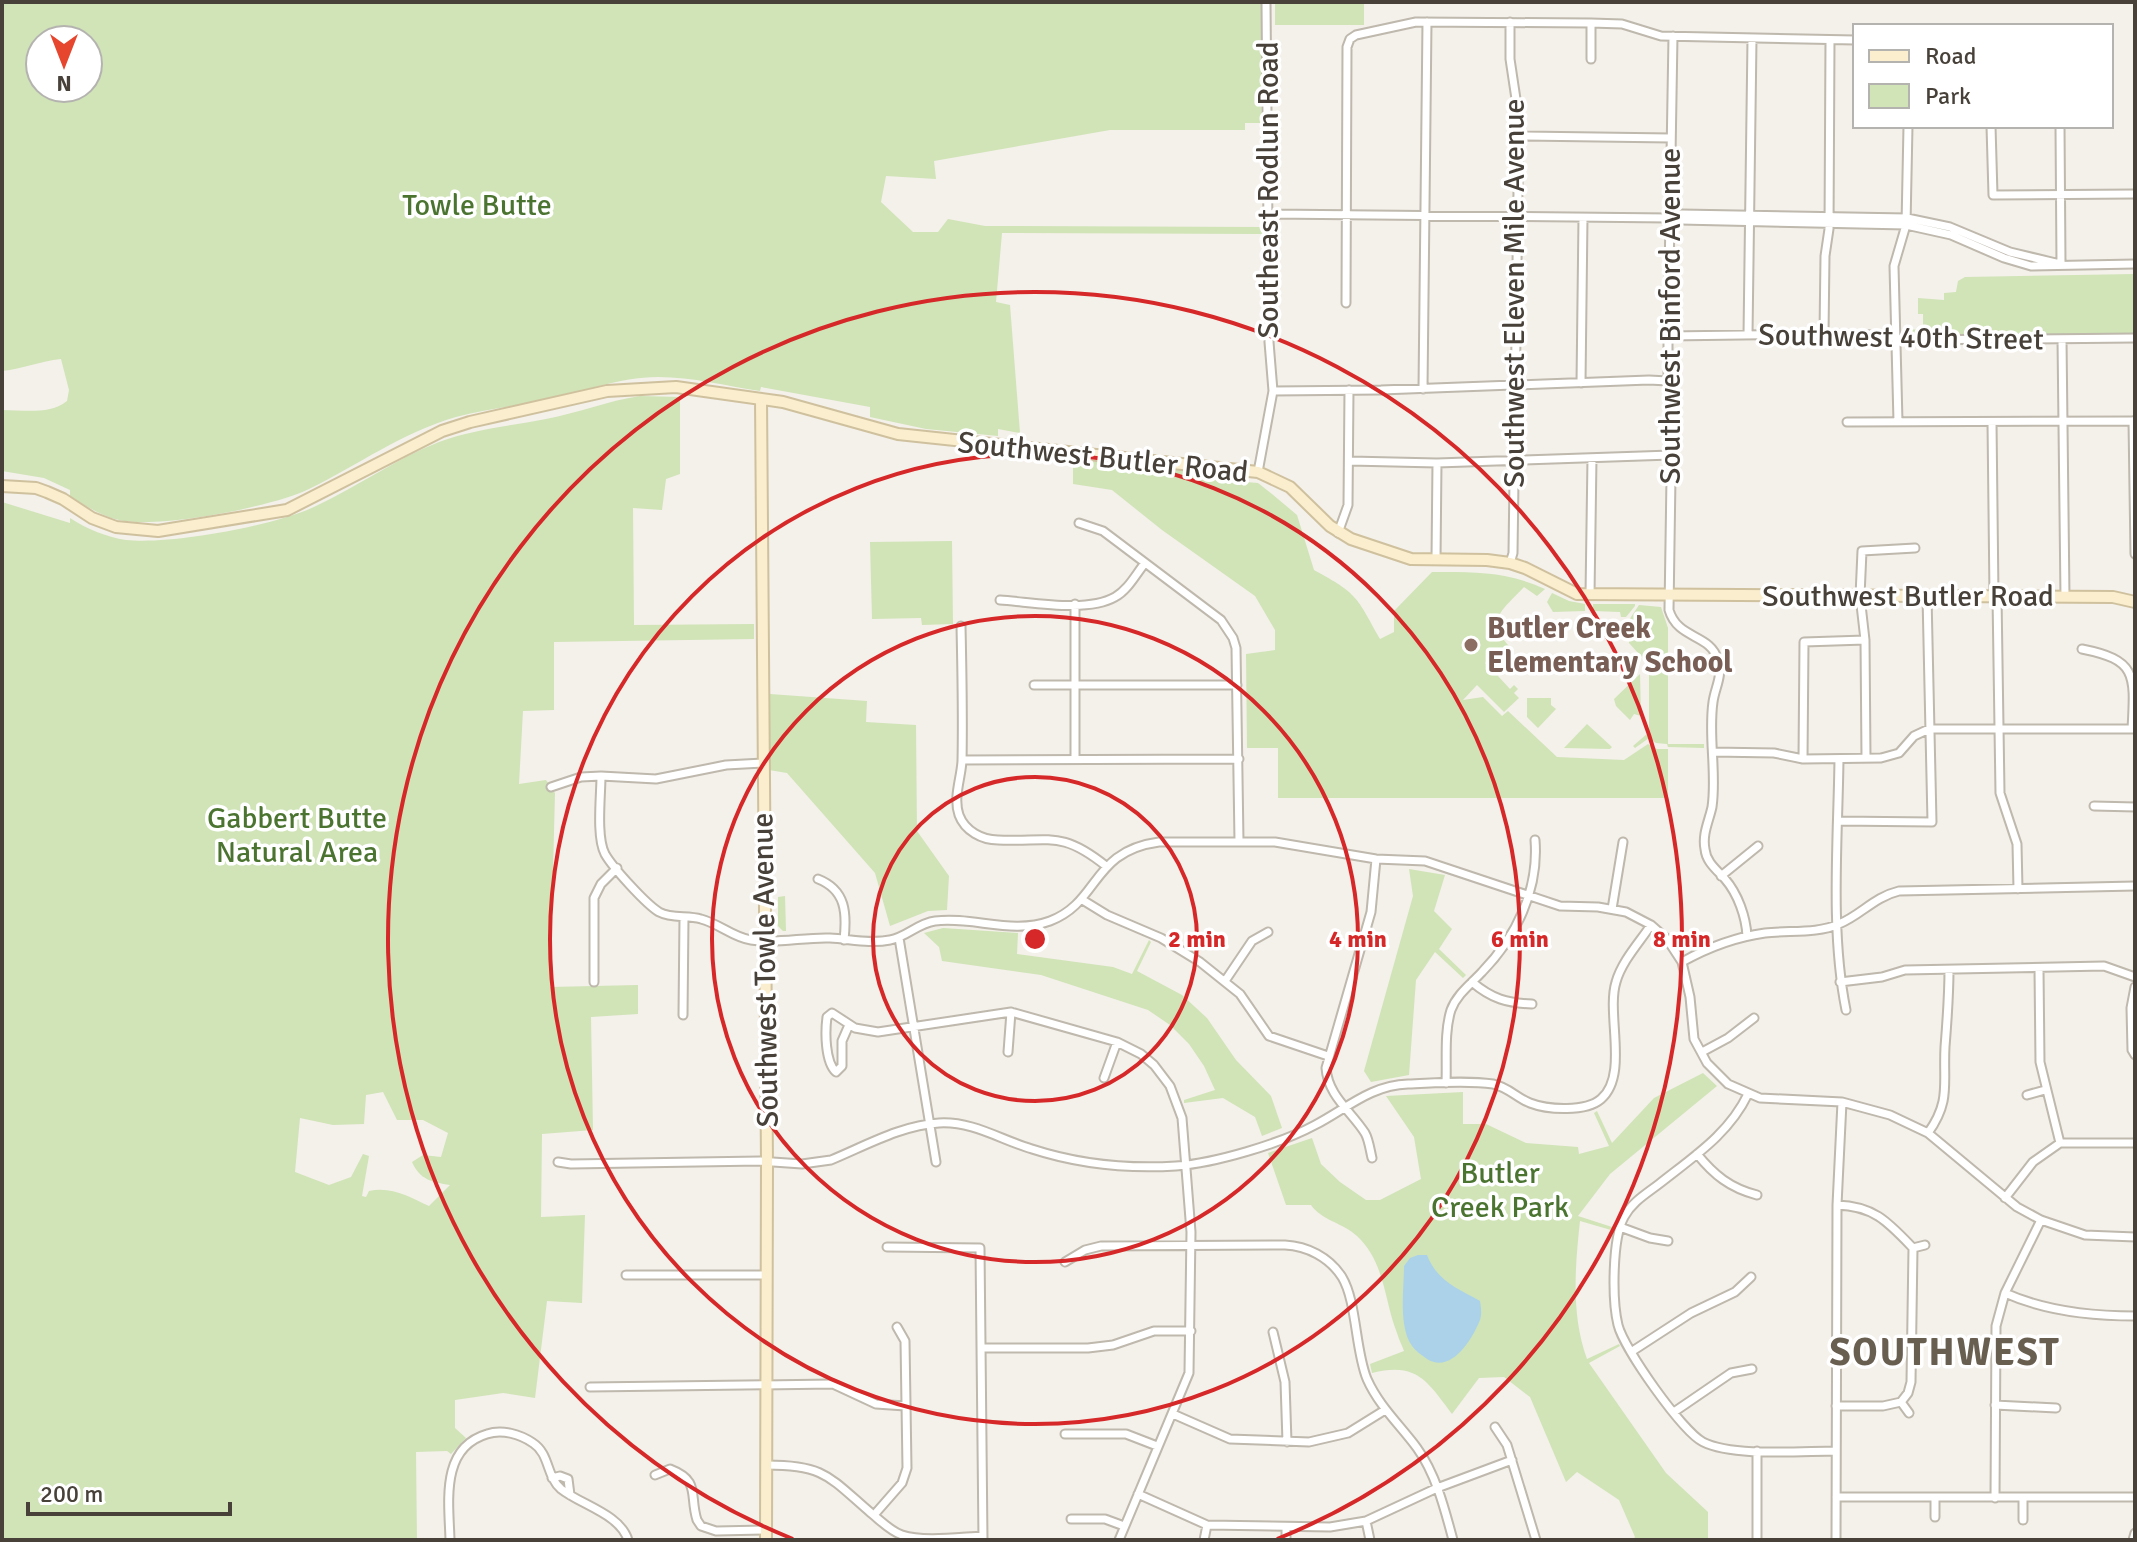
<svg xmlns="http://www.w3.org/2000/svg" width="2137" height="1542" font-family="Signika,sans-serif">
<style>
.green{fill:#d0e4b7;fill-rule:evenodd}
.water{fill:#acd2ea}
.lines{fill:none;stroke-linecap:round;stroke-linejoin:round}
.street-casing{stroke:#beb8ad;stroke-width:11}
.secondary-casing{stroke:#cfc19e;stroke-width:14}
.street{stroke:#fff;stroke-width:7}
.secondary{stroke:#faeece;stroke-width:10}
.ring{fill:none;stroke:#d62828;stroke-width:4}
.education-dot{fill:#8d6e63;stroke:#fff;stroke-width:3}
.labels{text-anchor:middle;stroke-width:7;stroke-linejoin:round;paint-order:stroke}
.street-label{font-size:30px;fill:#474139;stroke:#fff}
.park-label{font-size:30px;fill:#4b7431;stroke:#fff}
.education-label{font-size:30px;font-weight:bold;fill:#785e54;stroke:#fff;text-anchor:start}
.district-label{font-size:38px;font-weight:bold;letter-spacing:2px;fill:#695f51;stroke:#fff}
.centre{fill:#d62828;stroke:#fff;stroke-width:4}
.ring-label{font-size:24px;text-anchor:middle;font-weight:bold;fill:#d62828;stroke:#fff;stroke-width:7;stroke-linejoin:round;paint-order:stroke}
</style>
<rect width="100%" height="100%" fill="#f4f0ea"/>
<path class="green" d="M2,2h1260l-1,121h-16v7h-135l-176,31 2,18 -50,-3 -5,26 32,30h25l10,-13 37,7 276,1 1,7 -260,-1 -6,69 14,3 10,128 -22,-4v7l-72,-7 -56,-12v-10l-109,-20 -1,4c-34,-5 -67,-14 -102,-14 -40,0 -74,15 -112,23 -30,6 -61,9 -90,17 -53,15 -98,48 -147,72 -37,18 -150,40 -190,31 -18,-4 -33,-14 -49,-24v-6l-26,-12 -42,-7v-61c21,0 48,5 65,-9l2,-11 -8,-31c-21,2 -38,10 -59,12zM40,40h48v48h-48z
M1275,2h89v23h-89z
M2135,274v60l-230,4v-8l18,-1v-15h-5v-16l26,2v-7l12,-1 2,-11 7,-4z
M640,396l40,1v77l-14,5 -4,31 -29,-2 1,117 120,-1v15l-200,3v68l-31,1 -4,73 27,-4 9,13 -5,194 88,-2v29l-47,3 2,113 -51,4 -1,83 44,-2 -3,88 -35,-2 -12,97 -32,-5 -48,7v28l11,10 -15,16 -4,-3 -31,1 1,88h-415v-1038l68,21v-5c17,11 36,19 56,22 44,5 149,-14 190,-34 42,-20 80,-47 123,-64 35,-13 71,-16 107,-23 32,-6 61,-18 94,-23zM383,1092l14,28h26l25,13 -7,24 -18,-2 -11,7c8,18 20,20 38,23l-21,21c-20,-9 -37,-20 -60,-15l-3,6 -4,-1 7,-40 -6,-2 -12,23 -22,8 -34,-13 5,-54 33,7 31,-1 2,-29z
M1073,460l118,10 14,2 6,7 47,4 14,11 25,21 17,55c44,24 42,26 66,69l14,-7v-21l38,-39c43,0 73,-1 113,17l-8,7 -13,-9c-21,23 -41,33 -13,61v4l-8,7 -7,-6 -11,10 9,9 4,-4 4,4 -4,4 12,13 4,-4 4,4 -4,4 5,5 -15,14 -27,-27 -14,15 20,-3 19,19 6,-5 49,46 67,3 24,-16 9,5h11v49h-390v-50h-31l-1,-94 29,-4v-20l-20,-34 -93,-66 -50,-40 -39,-6z
M952,541l1,83 -31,1 -1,-7 -49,1 -2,-77z
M1552,593l17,8 16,3v7l-32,1 -6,-10z
M1593,604h42v2l-9,11h-5l-1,-5 -27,-1z
M1639,605l22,2 7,21v116h36v4l-36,-1 -1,-3 -11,-1 -7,-5 -14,10 -2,-2 15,-13 1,-5v-63l-20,-22v-23z
M1640,674l1,42 -7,-2 -4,6 -14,-14 -2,-7z
M770,694l97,7 -1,21 50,3 1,106 32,45 -2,34 -19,1 -38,15 -15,-53 -88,-100 -18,-3z
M1527,698h24v7l5,4 -18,19 -11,-11z
M1587,724l25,23 -2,2 -46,-1z
M1409,869l36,6 -11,36 18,18 -13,20 27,26 -3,3 -28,-26 -19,28 -7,95 -38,7 -7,-11 49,-175z
M785,896l1,35h-3l-5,-5v-29z
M943,928l75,5 -1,21 96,13 19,7 17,-34 2,2 -14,29 45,24 25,23 29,42 35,36 11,32 -20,8 -7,-19 -32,-19 -39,5v-3l31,-10 -11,-24 -15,-22 -19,-19 -22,-15 -107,-35 -99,-14 -3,-14 -15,-14z
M1703,1073l14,13 -107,88 -32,42 34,11 -1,3 -31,-9c-5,47 -9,93 7,138l32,-15 1,2 -31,17 77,110 42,39v28h-75l2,-3 -16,-37 -42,-28 -11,10 -36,-85 -26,-20 -25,1 -27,36c-25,-33 -35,-52 -80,-41l-2,-9 34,-13c-2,-6 -5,-11 -7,-18 -13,-33 -12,-71 -40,-97 -14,-13 -36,-16 -46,-31h-25l-18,-52 44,-15 9,26 19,18 26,18h14l41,-21 -7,-42 -28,-41 77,-4v32h23l40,19 52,4 1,7 30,-8 -15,-33 3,-2 15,32 42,-45z"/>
<path class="water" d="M1418,1255h9c10,26 30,33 53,46 1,6 2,13 0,19 -8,20 -29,54 -53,39 -7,-5 -14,-10 -18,-18 -10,-22 -5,-52 -5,-75l6,-8z"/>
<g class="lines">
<defs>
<path id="street" d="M1510,22v37l9,60 -6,434 -3,10
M1591,23v36
M1673,36l-5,300v45l4,30 -3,199c9,30 41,23 49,50 5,17 -3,27 -5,42 -5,34 4,71 -1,105 -3,14 -10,27 -7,42 1,13 12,21 20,30 13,15 21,38 22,57
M1991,126l2,69 142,-1
M2060,126l1,138
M1519,136l152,2
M1268,214l402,4 10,2 226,5 45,10 53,23 27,8 104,-2
M1676,218l5,-4 226,4 43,9 60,25 50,12
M1346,303l1,-256 3,-8 6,-4 60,-13 175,1 31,1 39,12 194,4
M1824,334l1,-78 4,-27 1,-189
M1748,335l4,-296
M1668,336l156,-2 59,1 21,5 231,-2
M2062,339l3,258
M1581,383l2,-165
M1423,389l4,-367
M1273,391l108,-1 268,-10 19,1
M2133,421l2,133
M1847,422l288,-1
M1898,422l-4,-156 12,-41 2,-99
M1992,422l2,174
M1350,461l87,2 234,-8
M1258,472l15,-81 -4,-49 -3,-340
M1079,523l24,8 118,89 12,18 3,10 3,193
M1338,533l10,-28 1,-115
M1436,560l1,-97
M1590,595l2,-137
M1997,596l3,197 17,51 1,45
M1000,600c32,2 87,13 115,-3 13,-7 21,-23 30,-34
M961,626c1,45 2,90 1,135 -1,18 -9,36 -3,54 6,16 23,25 39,25 52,2 63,-10 108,26
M2082,649c55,11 53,25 50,80
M1034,685h203
M1713,752l61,1 29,6 78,-1 18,-5 15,-17 15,-7h206
M1866,758l-1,-118 -5,-44 2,-45 53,-3
M1075,759v-155
M1803,759l1,-117 61,-2
M1839,759c-1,81 -9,172 7,251
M962,760l277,-1
M601,776c0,20 -5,61 4,78 8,14 41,50 54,58 13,7 28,3 42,7 17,4 33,19 50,21 26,4 53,-3 79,-2 20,1 40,6 60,2 17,-3 28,-17 45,-19 38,-5 77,14 115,0 50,-19 41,-70 109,-79h116l101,17 49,2 135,45 38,1 28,5 25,13 16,14 15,23 8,35 4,42 13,24 21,21 32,14 82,4 48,13 38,18 89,74 24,13 44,15 50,2
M551,787l30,-10 20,-1 55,3 70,-14 37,-2
M2094,806l41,1
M1838,821l94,1 -5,-226
M1721,876l37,-30
M818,879c28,11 29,34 26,61
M1081,899l26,16 54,23 39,24 40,32 29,42 59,20
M1612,909l11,-67
M899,938l37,224
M1682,962c25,-14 54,-25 83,-29 24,-3 52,1 74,-9 22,-9 35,-27 60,-33l236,-5
M2039,969l1,93 20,81
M1225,981l27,-40 16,-9
M594,982v-84l7,-14 16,-16
M1472,982c20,17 35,21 60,22
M1840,982l42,-5 23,-7 199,-4 31,11
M2135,987l-4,21 1,42 3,5
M683,1015l1,-98
M849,1025l-7,16v25l-6,6c-11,-10 -11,-40 -9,-55l5,-4 23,15 23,4 133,-20 106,30 24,12 13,11 16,21 12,32 9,114 -2,141 -70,167
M1008,1052l3,-40
M1702,1052l26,-14 26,-20
M1104,1078l13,-36
M1446,1083c1,-23 -2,-51 5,-73 6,-16 20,-26 31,-38 34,-35 57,-82 53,-132
M1748,1094c-19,40 -55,63 -89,90 -13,10 -27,18 -35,33 -12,22 -12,83 -6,108 6,24 64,106 85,117 30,15 98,9 133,9
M2027,1095l18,-5
M1928,1133c23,-32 15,-49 17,-86 2,-25 4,-51 4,-77
M1697,1154c17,21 33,34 60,41
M1372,1158c-2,-8 -3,-18 -7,-25 -14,-22 -37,-37 -39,-65l45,-156 5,-53
M558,1162l13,2 189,-3 42,3 29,-4c34,-14 71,-35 108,-37 34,-2 62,17 93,26 46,15 95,20 144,17 39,-3 104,-22 139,-41 31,-16 56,-40 93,-41 27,-1 58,-4 85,0 15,3 24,14 37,19 18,7 56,9 71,-4 28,-24 5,-85 15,-117 6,-21 23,-39 35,-57
M2005,1198l28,-36 27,-19h75
M1837,1205c37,1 51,17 76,43l-2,134 -3,11 -7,9
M1620,1227l30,11 18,3
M887,1247l93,1 3,292
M1913,1248l12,-3
M1065,1262l20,-12 16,-4 184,-1c22,1 44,12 57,32 15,25 13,73 25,102 12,27 33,46 50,69 19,26 28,62 36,92
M626,1275h141
M2005,1293c40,18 86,23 130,23
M1273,1332l12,50 2,60
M982,1348h106l25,-3 41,-14h37
M1631,1352l60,-39 44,-21 16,-15
M590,1387l243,-3 43,20 29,2
M1901,1402l8,11
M1995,1405l61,3
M1836,1406h47l18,-4
M1674,1412l57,-39 21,-4
M1173,1414l57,25 79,3 39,-9 37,-23
M1495,1427l12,18 29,95
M1065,1434h61l31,12
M767,1465c58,0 62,12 104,48 10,8 19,18 31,22 21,7 58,2 81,1
M655,1475l15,-6c31,12 19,26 27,51l4,6 15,5 50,-1
M552,1478l8,-2 8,3 2,16
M1138,1494l69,31 123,2 36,-6 71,-33 75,-28
M1836,1497h299
M1995,1498l1,-172 9,-33 36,-73
M874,1515l28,-32 5,-15 -2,-127 -8,-14
M1935,1517v-20
M1071,1519h34l19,7
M2023,1520v-22
M1366,1521l4,19
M450,1540c-1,-38 -10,-92 37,-106 15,-5 33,0 46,9 17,11 13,33 28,46 20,16 59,25 67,51
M1204,1540l3,-15
M1286,1540v-13
M1757,1540v-89
M1836,1540l1,-335 5,-103
M2133,1540l2,-7"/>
<path id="secondary" d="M761,399l6,764 -1,377
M2,486l34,2 11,4 16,7 29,19 24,9 42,4 129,-21 155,-79 28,-9 137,-31 69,-4 107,15 115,32 360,38 32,15 40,39 21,13 60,20 76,1 23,3 15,5 52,26 536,3 22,5"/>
</defs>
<use href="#street" class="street-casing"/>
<use href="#secondary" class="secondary-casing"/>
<use href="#street" class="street"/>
<use href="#secondary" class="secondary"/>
</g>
<g class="ring">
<circle cx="1035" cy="939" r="162"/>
<circle cx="1035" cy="939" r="323"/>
<circle cx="1035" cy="939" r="485"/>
<path d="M793 1539A647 647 0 1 1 1277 1539"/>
</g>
<circle class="education-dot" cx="1471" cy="645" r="8"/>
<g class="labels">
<g class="street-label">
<text transform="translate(1268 190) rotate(-90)" y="10">Southeast Rodlun Road</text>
<text transform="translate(1514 293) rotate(-90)" y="10">Southwest Eleven Mile Avenue</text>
<text transform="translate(1670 316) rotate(-90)" y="10">Southwest Binford Avenue</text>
<text transform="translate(1901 337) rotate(1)" y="10">Southwest 40th Street</text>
<text transform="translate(1103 457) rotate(6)" y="10">Southwest Butler Road</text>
<text x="1908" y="606">Southwest Butler Road</text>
<text transform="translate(765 970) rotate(-91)" y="10">Southwest Towle Avenue</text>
</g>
<g class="park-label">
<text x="477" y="215">Towle Butte</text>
<text x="297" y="828">Gabbert Butte<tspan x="297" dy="34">Natural Area</tspan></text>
<text x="1500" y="1183">Butler<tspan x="1500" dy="34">Creek Park</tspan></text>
</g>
<g class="education-label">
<text x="1487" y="638">Butler Creek<tspan x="1487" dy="34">Elementary School</tspan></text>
</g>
<g class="district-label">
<text x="1945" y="1365">SOUTHWEST</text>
</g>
</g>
<circle cx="1035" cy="939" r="12" class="centre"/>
<g class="ring-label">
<text x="1197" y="947">2 min</text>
<text x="1358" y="947">4 min</text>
<text x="1520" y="947">6 min</text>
<text x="1682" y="947">8 min</text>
</g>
<rect width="2137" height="1542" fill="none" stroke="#474139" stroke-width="8"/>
<rect x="1853" y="24" width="260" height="104" fill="#ffffff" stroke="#b5b3b0" stroke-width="2"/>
<rect x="1869" y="50" width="40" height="12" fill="#faeece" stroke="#b5b3b0" stroke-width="2"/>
<text x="1925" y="64" font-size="24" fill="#474139">Road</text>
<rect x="1869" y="84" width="40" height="24" fill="#d0e4b7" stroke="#b5b3b0" stroke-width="2"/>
<text x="1925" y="104" font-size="24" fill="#474139">Park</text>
<g transform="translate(64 64) rotate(180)"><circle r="38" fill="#ffffff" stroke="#b5b3b0" stroke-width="2"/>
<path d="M0-6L14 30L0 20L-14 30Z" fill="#e6462e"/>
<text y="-12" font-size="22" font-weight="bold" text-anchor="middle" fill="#474139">N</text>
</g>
<path d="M28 1502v12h202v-12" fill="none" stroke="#474139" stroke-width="4"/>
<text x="40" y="1502" font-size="24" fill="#474139" stroke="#ffffff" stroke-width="6" paint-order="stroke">200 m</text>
</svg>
